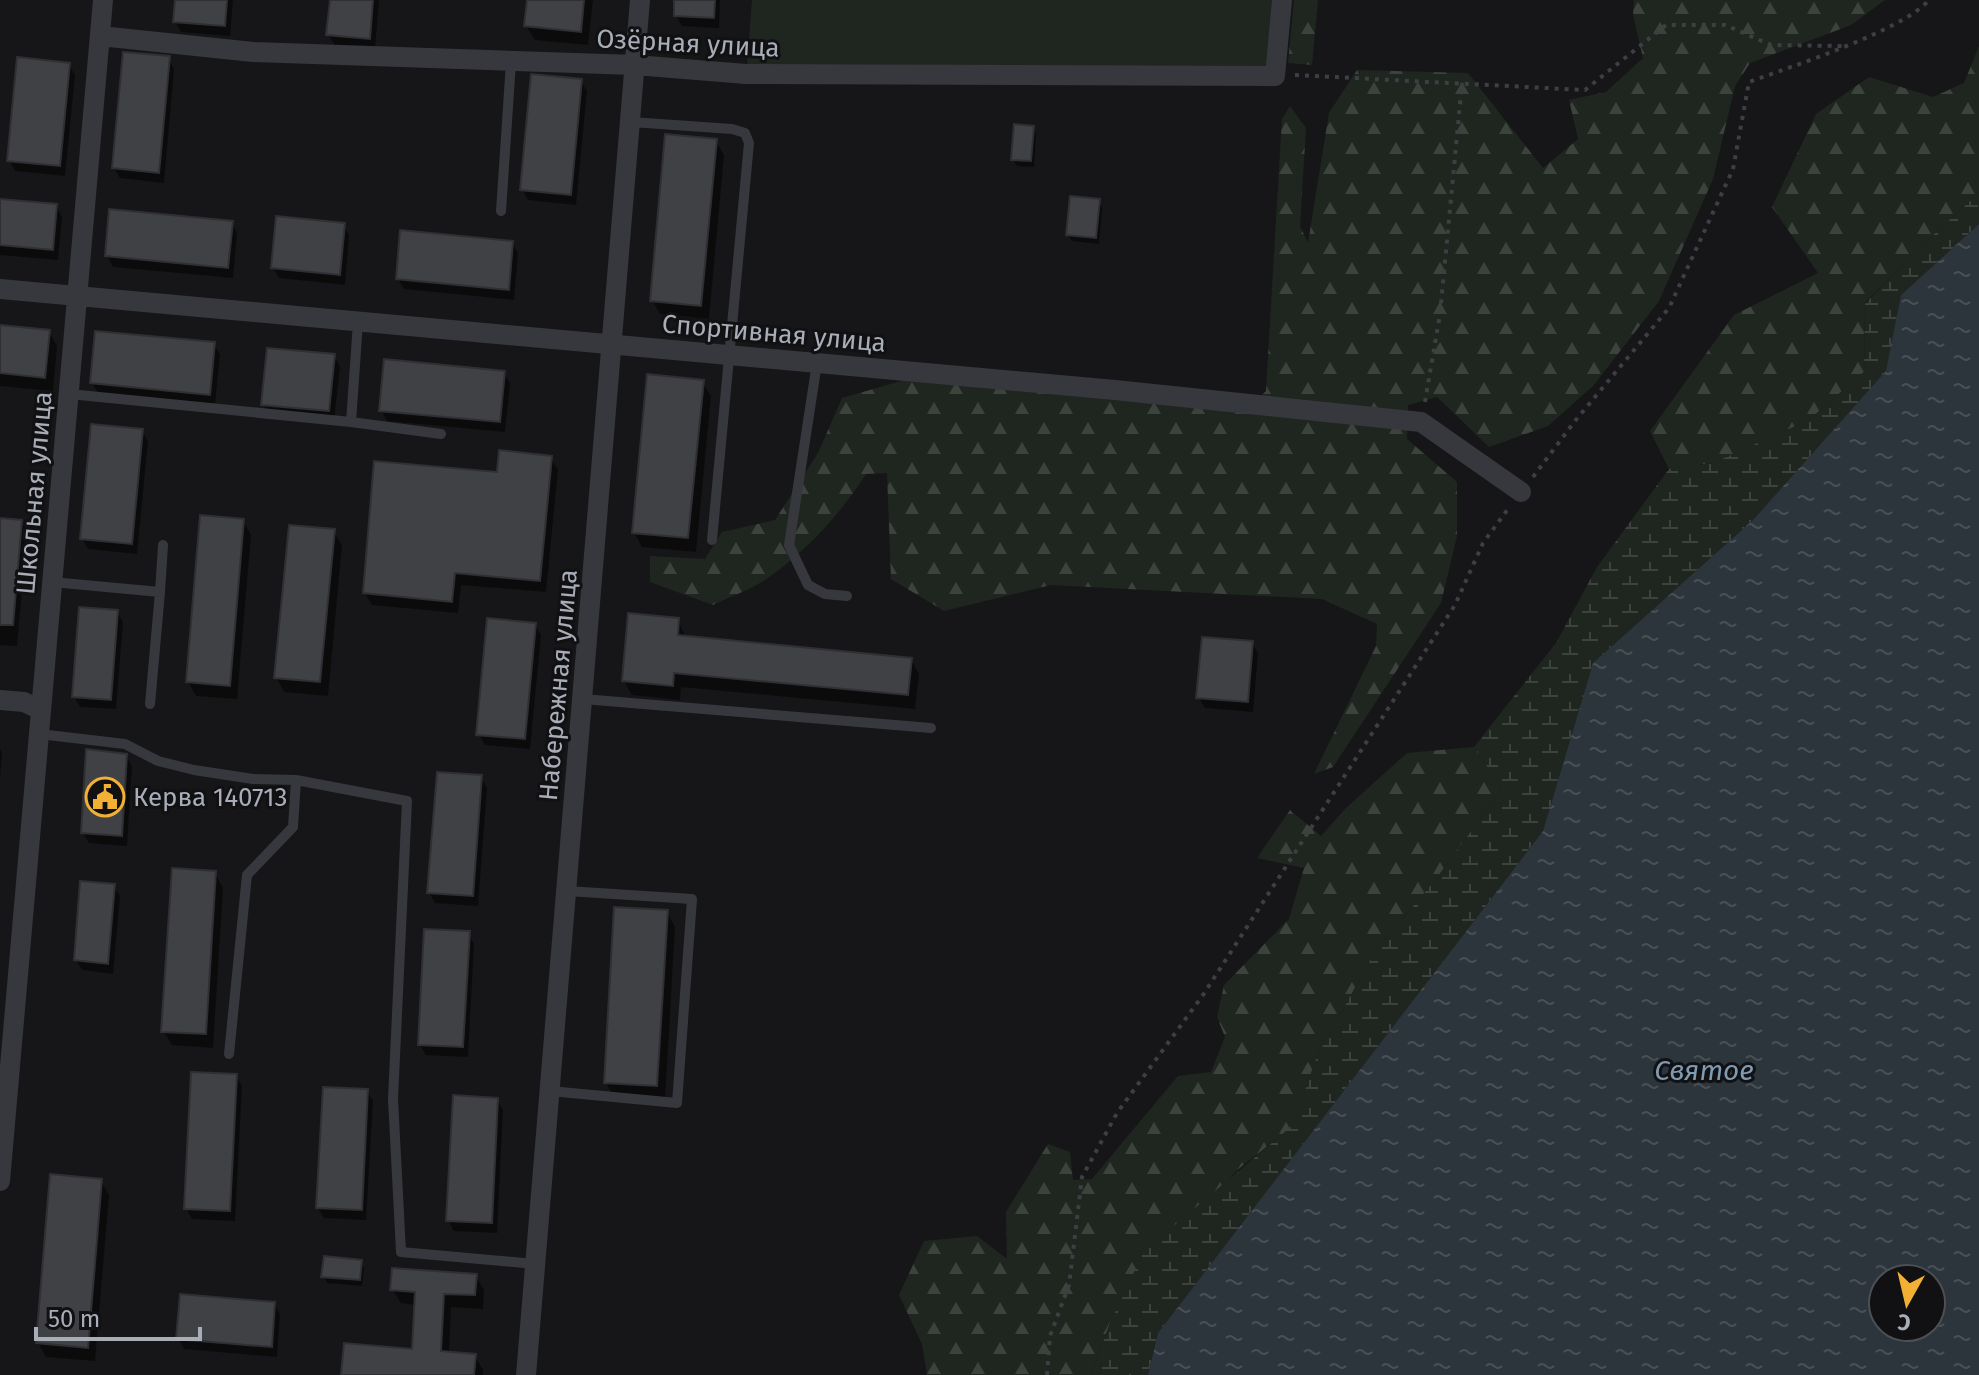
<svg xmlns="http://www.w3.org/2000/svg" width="1979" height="1375" font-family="'Fira Sans',sans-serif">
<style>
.forest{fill:url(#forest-firs)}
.wetland{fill:url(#wetland-marsh)}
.garden{fill:#1e261f}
.water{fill:url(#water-ripples);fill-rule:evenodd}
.shadow{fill:#0007}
.building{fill:#404145;stroke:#303034;stroke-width:2}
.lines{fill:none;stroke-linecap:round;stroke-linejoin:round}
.path{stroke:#3d3f44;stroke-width:4;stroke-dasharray:4 6;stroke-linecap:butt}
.lane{stroke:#37383d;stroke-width:10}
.street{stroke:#37383d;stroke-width:20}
.labels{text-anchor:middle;stroke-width:6;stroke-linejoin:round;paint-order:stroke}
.street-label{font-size:26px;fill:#a8adb8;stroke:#111113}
.poi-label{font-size:26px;fill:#a8adb8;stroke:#111113;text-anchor:start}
.water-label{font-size:28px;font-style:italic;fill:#7f9bb3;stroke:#111113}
</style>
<defs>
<pattern id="forest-firs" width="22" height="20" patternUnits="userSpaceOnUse" patternTransform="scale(2)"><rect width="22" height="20" fill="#1e261f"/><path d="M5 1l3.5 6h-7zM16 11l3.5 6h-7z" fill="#3c433d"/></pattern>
<pattern id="wetland-marsh" width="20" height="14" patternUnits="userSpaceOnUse" patternTransform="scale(2)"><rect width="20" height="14" fill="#1e261f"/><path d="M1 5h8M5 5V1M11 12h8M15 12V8" fill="none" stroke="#3c433d"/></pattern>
<pattern id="water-ripples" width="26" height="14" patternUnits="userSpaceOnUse" patternTransform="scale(2)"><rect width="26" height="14" fill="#2c353c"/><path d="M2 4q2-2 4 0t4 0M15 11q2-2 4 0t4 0" fill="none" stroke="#485056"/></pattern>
</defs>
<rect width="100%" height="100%" fill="#161618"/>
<path class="forest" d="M1294,0h24l-6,65 -24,-2z
M1634,0h251l-34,25 -101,38 -15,23 -22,93 -54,122 -66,85 -45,40 -59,21 -52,-50 -29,8 -1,34 50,43v54l-16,67 -108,164 -19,7 62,-128 1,-22 -55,-25 -271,-14 -107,26 -53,-32 -4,-106 -21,1c-26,40 -57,75 -97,103 -16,12 -38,19 -56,28l-63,-23v-26l55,3 17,-27 53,-12 43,-67 24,-55 101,-29 315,30 8,-8 16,-272 8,-13 16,22 -6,98 8,17 21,-130 28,-43 111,3 75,95 35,-29 -9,-39 37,-8 37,-34 -10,-43z
M1979,46v147l-71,65 -43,45 -1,69 -55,48 -96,43 -44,6 -19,-38 84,-116 84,-42 -46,-66 44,-93 53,-37 64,20 31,-14z
M1474,747l28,42 -66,90 -60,71 -59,106 -24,70 -57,45 -126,152 -19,52h-164l-5,-31 -23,-49 25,-54 53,-5 30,23 -1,-47 42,-68 22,8 3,28 19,-1 86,-103 33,-4 14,-35 -8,-20 7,-32 65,-66 15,-51 -47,-10 33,-48 31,26 25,-28 61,-55z"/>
<path class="wetland" d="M1979,193v31l-78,71 -14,76 -134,149 -160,143 -50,168 -385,502 -10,42h-57l19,-52 34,-72 149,-126 24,-69 59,-106 60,-71 66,-90 -28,-42 82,-104 41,-76 72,-98 44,-6 96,-43 55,-48 1,-68 43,-46z"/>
<path class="garden" d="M752,0h520l-4,67 -521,-3z"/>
<path class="water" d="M1979,224v1151h-831l10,-42 385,-502 50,-168 160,-143 133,-149 15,-76zM1883,1279h48v48h-48z"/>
<path class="shadow" d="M177,0h56l-3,36 -49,-4 -6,-11z
M332,0h47l-4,49 -40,-4 -7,-10z
M529,0h64l-5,45 -53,-5 -9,-14z
M676,0h44l-1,28 -37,-2 -6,-10z
M168,58l6,11 -10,114 -44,-5 -6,-10z
M69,65l6,10 -10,101 -50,-5 -6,-11z
M581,81l6,10 -11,114 -48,-5 -6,-11z
M1032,128l4,6 -2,33 -17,-1 -4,-7z
M716,141l8,14 -15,164 -49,-5 -8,-14z
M0,201l56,5 6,11 -4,43 -58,-5z
M1098,201l4,7 -3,36 -27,-3 -4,-6z
M231,222l6,11 -4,45 -120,-11 -6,-11z
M343,225l6,10 -4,50 -66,-7 -6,-10z
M512,243l6,10 -4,47 -110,-11 -6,-10z
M0,327l49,5 8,14 -4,45 -53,-5z
M214,344l6,11 -5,50 -117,-12 -6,-10z
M334,356l6,10 -6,55 -65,-6 -6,-11z
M504,373l6,10 -5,49 -118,-11 -6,-11z
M702,382l9,14 -15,156 -54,-5 -8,-15z
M142,431l6,10 -11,113 -49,-5 -6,-10z
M551,458l7,12 -12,122 -85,-7 -3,28 -86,-8 -7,-12 133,-119z
M0,520l21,2 6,10 -10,114 -17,-1z
M243,521l8,14 -14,164 -41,-3 -8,-14z
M333,531l9,14 -14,151 -44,-4 -8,-15z
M117,612l6,10 -7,87 -36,-2 -6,-11z
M678,620l8,18 225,21 8,15 -4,35 -234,-22 -1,13 -48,-5 -8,-14z
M535,624l6,11 -11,114 -45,-4 -6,-11z
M1252,643l6,10 -5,59 -48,-4 -7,-11z
M0,749l2,4 -2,27z
M126,756l6,10 -5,80 -38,-3 -6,-10z
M481,777l6,11 -9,118 -43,-3 -6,-11z
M215,873l8,15 -10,160 -41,-3 -9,-14z
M114,886l6,10 -7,78 -31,-4 -6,-10z
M667,912l8,15 -10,173 -51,-3 -8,-14z
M468,933l6,11 -6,113 -42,-2 -6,-10z
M236,1076l6,10 -7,135 -43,-2 -6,-11z
M367,1091l6,10 -7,119 -42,-2 -6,-10z
M497,1100l6,10 -6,123 -43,-2 -6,-11z
M101,1181l8,14 -14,166 -49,-4 -8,-14z
M360,1262l4,6 -2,18 -35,-3 -3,-7z
M476,1276l8,14 -1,19 -32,-2 -2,47 26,2 8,14v5h-140l71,-24 2,-46 -15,-2 -9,-14z
M274,1304l6,10 -3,43 -93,-8 -6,-11z"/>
<path class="building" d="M175,0h52l-2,26 -52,-4z
M330,0h43l-3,39 -44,-4z
M527,0h57l-3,32 -57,-6z
M674,0h41l-1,18 -40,-2z
M123,52l47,4 -11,117 -47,-5z
M17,57l53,6 -10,103 -53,-5z
M531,74l51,5 -11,116 -51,-5z
M1014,124l20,2 -3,35 -20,-1z
M665,134l52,5 -16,167 -51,-5z
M1070,196l30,3 -4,39 -30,-3z
M0,199l57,5 -4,46 -53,-5z
M109,209l124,12 -5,47 -123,-12z
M276,216l69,7 -5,52 -69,-7z
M400,230l113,11 -4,49 -113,-11z
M0,325l50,5 -5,48 -45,-5z
M95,331l120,11 -5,53 -120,-12z
M267,348l68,6 -6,57 -68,-6z
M384,359l121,12 -5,51 -121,-11z
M647,374l57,6 -16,158 -56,-5z
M91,424l52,5 -11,115 -52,-5z
M499,450l53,6 -12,125 -85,-8 -3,29 -89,-9 11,-132 123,11z
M200,515l44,4 -14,167 -44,-4z
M0,518l22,2 -9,105h-13z
M289,525l46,4 -15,153 -46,-4z
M79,607l39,3 -7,90 -39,-3z
M628,613l51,5 -1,17 234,23 -4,37 -234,-22 -1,13 -51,-5z
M487,618l49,5 -11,116 -49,-4z
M1202,637l51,4 -5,61 -52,-4z
M86,749l41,5 -5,82 -41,-3z
M437,772l45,3 -9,121 -46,-3z
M172,868l44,3 -10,163 -45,-2z
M80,881l35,3 -7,80 -34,-4z
M614,907l54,3 -11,176 -53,-3z
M424,929l46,2 -7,116 -45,-2z
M191,1072l46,2 -7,137 -46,-2z
M323,1087l45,2 -6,121 -46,-2z
M453,1095l45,3 -6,125 -46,-2z
M50,1174l52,5 -14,169 -52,-5z
M324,1256l38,4 -2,20 -39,-3z
M392,1268l85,6 -2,21 -31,-1 -3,57 35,3 -2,21h-133l3,-32 68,6 3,-57 -25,-2z
M180,1294l95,8 -3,45 -96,-8z"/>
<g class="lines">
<path class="path" d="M1295,75l290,15 81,-65h59l46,20 71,1
M1425,402l15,-88 22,-231
M1533,477l42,-56 94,-113 64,-139 16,-87c41,-15 155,-52 180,-82
M1047,1375l3,-39 19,-51 13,-108 35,-64 86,-118 252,-390 28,-62 25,-34"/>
<path class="lane" d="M631,122l101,7 13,4 4,10 -37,397
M501,211l10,-149
M358,322l-7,100 90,12
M817,363l-28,182 19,40 17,9 22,2
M69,394l282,28
M52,582l108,10 -10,112
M160,592l3,-47
M583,699l348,29
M39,734l86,10 33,17 36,9 59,9 43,1 -3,47 -46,48 -18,179
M296,780l111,21 -14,298 8,153 134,12
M550,1091l127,12 15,-204 -125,-8"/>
<path class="street" d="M100,36l153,16 382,13 111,9 529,2 7,-76
M0,289l1115,101 306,32 100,70
M0,700l24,2 17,8
M0,1181l103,-1181
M526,1375l114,-1375"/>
</g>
<defs>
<symbol id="civic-ring" viewBox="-11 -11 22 22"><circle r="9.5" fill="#111113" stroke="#f2b134" stroke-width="1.5"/><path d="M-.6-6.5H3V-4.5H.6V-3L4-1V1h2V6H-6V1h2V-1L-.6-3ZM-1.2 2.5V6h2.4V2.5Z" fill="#f2b134"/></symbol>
</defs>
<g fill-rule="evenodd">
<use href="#civic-ring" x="83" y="775" width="44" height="44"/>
</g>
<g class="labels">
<g class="street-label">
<text transform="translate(688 43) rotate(3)" y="9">Озёрная улица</text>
<text transform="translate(774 333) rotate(5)" y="9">Спортивная улица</text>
<text transform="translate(34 493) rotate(-85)" y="9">Школьная улица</text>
<text transform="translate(558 685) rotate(-85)" y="9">Набережная улица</text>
</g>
<g class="poi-label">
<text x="133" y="806">Керва 140713</text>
</g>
<g class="water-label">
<text x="1704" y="1080">Святое</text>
</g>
</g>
<g transform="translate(1907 1303) rotate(188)"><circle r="38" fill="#111113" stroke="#4d4f55" stroke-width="2"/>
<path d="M0-6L14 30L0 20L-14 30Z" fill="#f2b134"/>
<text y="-12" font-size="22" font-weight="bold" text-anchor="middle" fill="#a8adb8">С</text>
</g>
<path d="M36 1327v12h164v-12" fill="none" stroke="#a8adb8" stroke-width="4"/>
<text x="48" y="1327" font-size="24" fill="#a8adb8" stroke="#111113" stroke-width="6" paint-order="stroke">50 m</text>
</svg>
